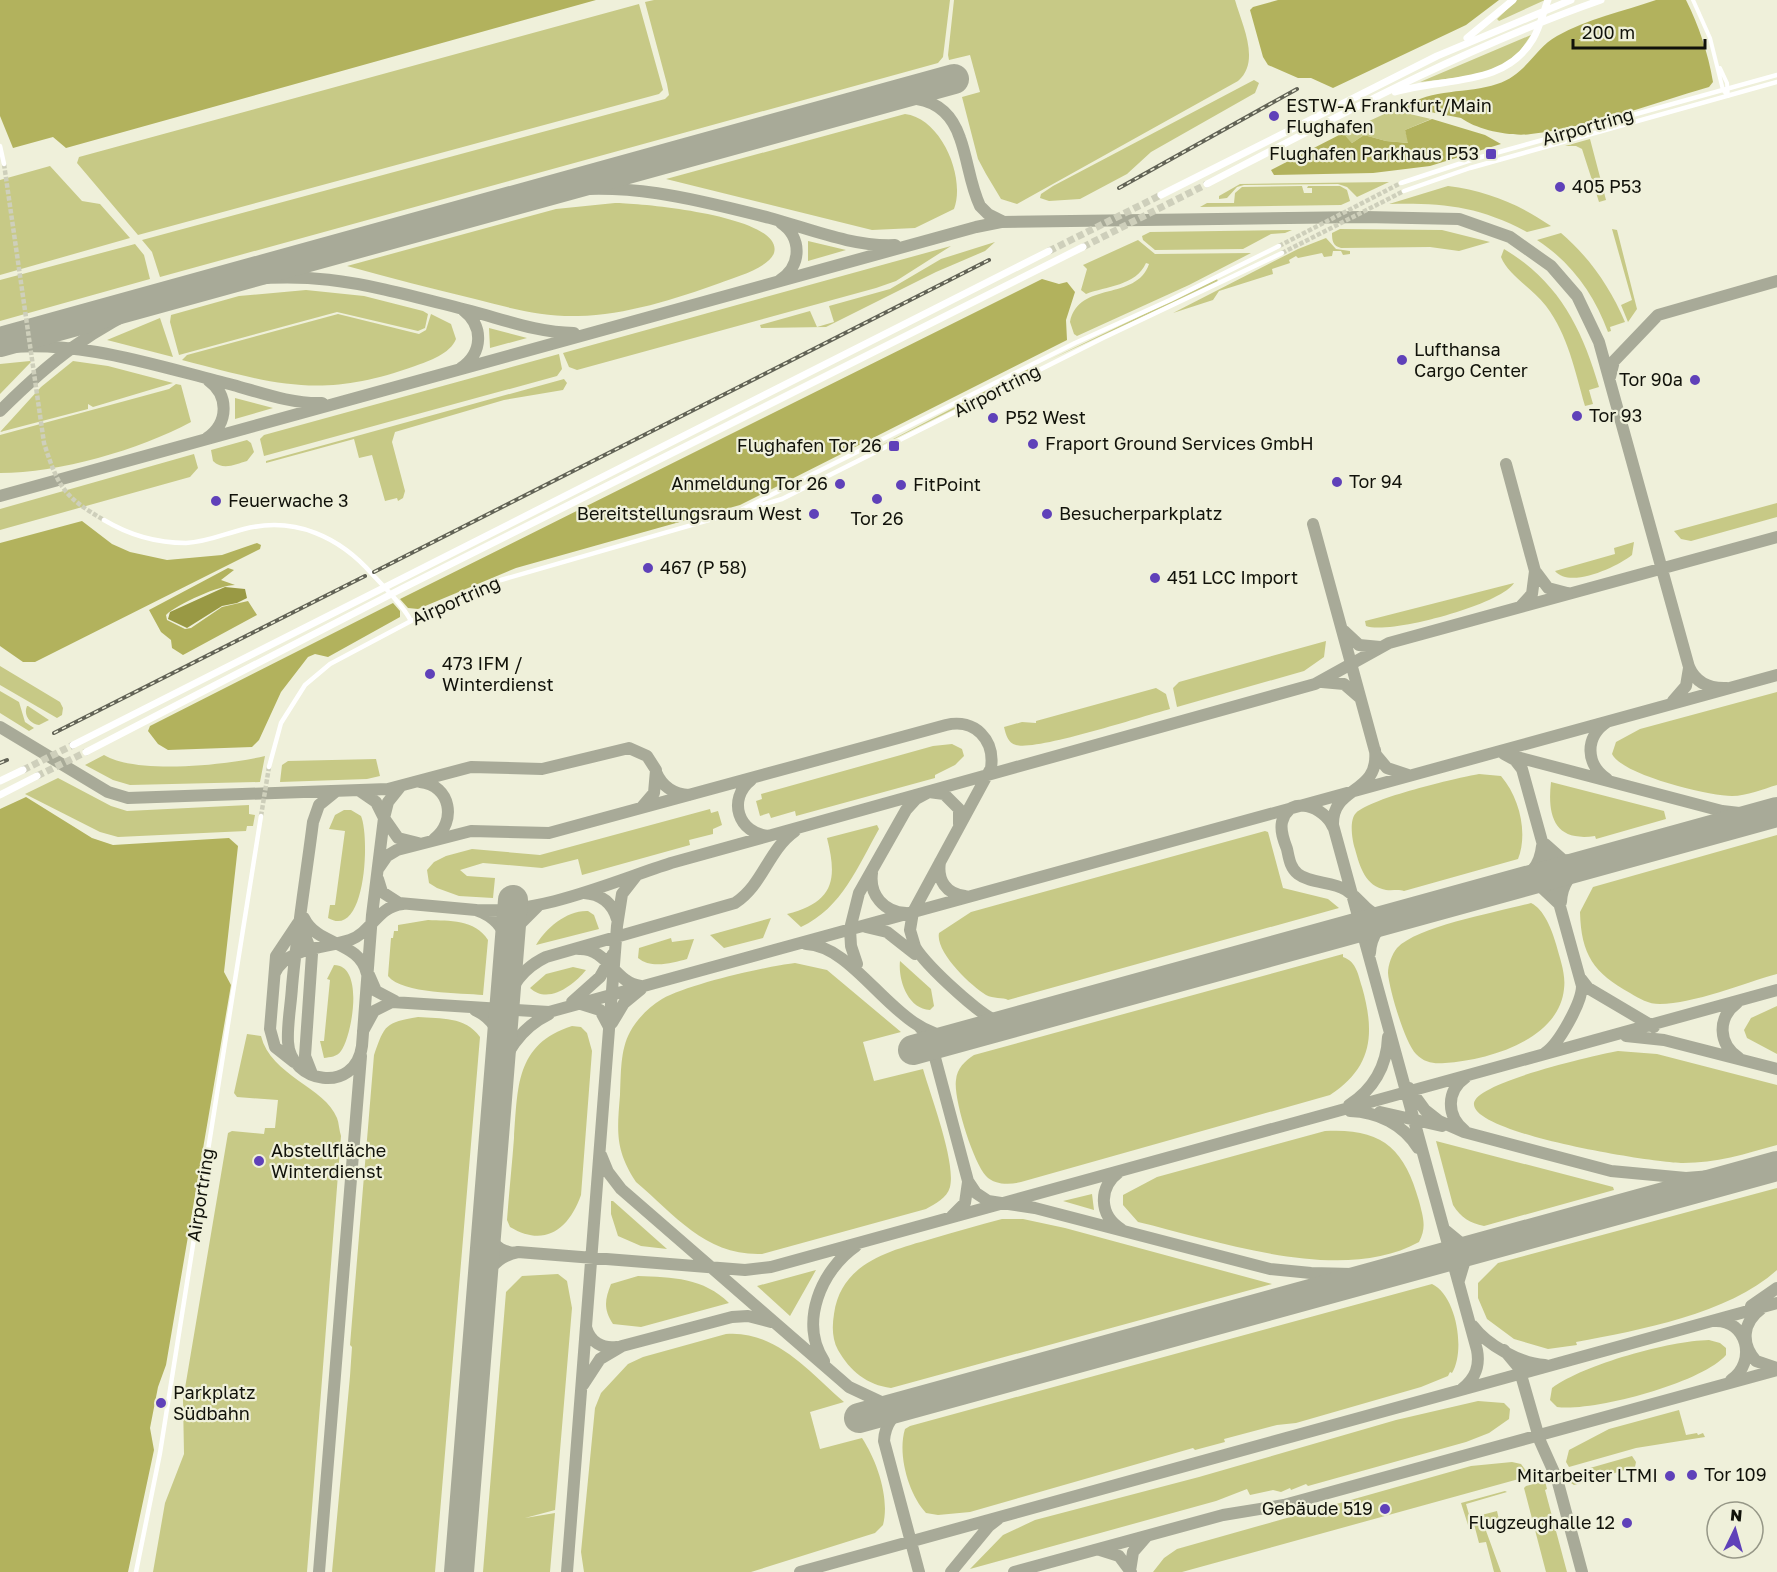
<svg xmlns="http://www.w3.org/2000/svg" width="1777" height="1572" font-family="'Golos Text',sans-serif">
<style>
.green{fill:#c7c986}
.forest{fill:#b2b25d}
.water{fill:#994}
.lines{fill:none;stroke-linecap:round;stroke-linejoin:round}
.taxiway{stroke:#a8aa98;stroke-width:12}
.runway{stroke:#a8aa98;stroke-width:30}
.tertiary-tunnel{stroke:#cecfbb;stroke-width:4.5;stroke-dasharray:4.5 2;stroke-linecap:butt}
.motorway-tunnel{stroke:#cecfbb;stroke-width:7;stroke-dasharray:7 3.5;stroke-linecap:butt}
.minor{stroke:#fff;stroke-width:4}
.tertiary{stroke:#fff;stroke-width:4.5}
.motorway{stroke:#fff;stroke-width:7}
.rail-casing{stroke:#626356;stroke-width:4}
.rail{stroke:#eff0da;stroke-width:1.5;stroke-dasharray:4.5;stroke-linecap:butt}
.poi-dot{fill:#5f41b9;stroke:#eff0da;stroke-width:2}
.labels{text-anchor:middle;stroke-width:4.5;stroke-linejoin:round;paint-order:stroke}
.poi-label{font-size:18px;fill:#11120a;stroke:#eff0da;text-anchor:start}
.street-label{font-size:18px;fill:#11120a;stroke:#eff0da}
</style>
<rect width="100%" height="100%" fill="#eff0da"/>
<path class="green" d="M654,0h296l-7,57 -5,6 -778,214 -8,-25 -10,-12 523,-141 4,-4 -2,-11 -22,-82z
M954,0h281c7,25 26,61 3,81l-221,123 -16,-5 -15,-25 -8,-15 -16,-62 18,-5 -10,-37 -21,5 -1,-5z
M1517,0h28l-46,21 -2,-2z
M639,4l24,86 -4,4 -521,141 -61,-72 2,-6z
M1531,35l-13,19 -20,14 -27,8 -51,6z
M1254,80l5,3 -4,10 -104,59 -24,22 -47,25 -31,2 -9,-3 1,-4 12,-8z
M1393,110l38,9 -26,11 4,13 -23,-2 -22,-6 -12,8 -9,-10z
M905,114c36,4 61,63 49,95l-39,19 -43,2 -206,-51z
M1590,139l16,61 -7,2 -17,-53 -6,-3h-11z
M50,166l32,35 18,3 30,34 -130,37v-95z
M1389,182l-32,15 -10,-10 -9,-3 -94,1 -7,2 -10,11 -8,1v-3l21,-12z
M1302,186l2,7h8v-5h-5l1,-2h32l7,4 3,11 -9,4 -141,2 7,-4h27l1,-10 7,-6z
M1448,186c39,5 71,18 103,40l-24,6c-49,-26 -84,-29 -138,-28z
M615,203c25,0 170,13 159,50 -5,15 -41,25 -54,30 -45,16 -94,32 -142,33 -35,1 -69,-8 -103,-17 -42,-10 -85,-21 -128,-33l209,-57z
M1340,229l102,1 48,12 -31,9 -29,-4 -89,1c-8,-2 -9,-7 -9,-15z
M1612,229l5,1 20,79 -9,13 -7,-17 11,-5z
M1292,230l-7,3 -14,1 -28,15 -88,1 -12,-10 -1,-4 8,-4z
M1561,233c29,25 49,54 64,89l-15,5 1,4 -3,1c-14,-38 -37,-70 -71,-92z
M1326,238l10,11 14,2v3l-7,1 -2,-4h-8l-1,5 -8,1 -2,-4 -24,5 -2,-2 -7,4 1,3 -18,6 1,5 -54,17 -6,9 -40,13 125,-64z
M1138,240l17,14 96,-1 -62,32 -112,51 -3,-2 -4,-12c9,-42 66,-20 79,-58l-3,-1c-10,23 -40,23 -60,31l-5,-4 6,-21 -4,-4z
M808,241l38,9 -38,11z
M995,242l-10,9 -49,21 -110,55 -65,1 -1,-3 50,-14 7,16 17,-5 -5,-16 61,-17 51,-30z
M135,244l9,11 6,24 -150,42v-41z
M951,246l-55,35 -20,7 -299,82 -8,-3 -6,-14z
M1504,249c54,32 78,79 95,138l-10,3 4,14 -8,2c-10,-35 -17,-71 -39,-100 -15,-19 -38,-31 -45,-49z
M1217,279l1,3 -169,78z
M306,290l58,6 59,15 5,3 -3,14 -7,3 -81,-19 -158,43 -9,-33 1,-7 68,-19z
M338,314l81,20 7,-4 5,-16 20,10 5,15c-6,15 -27,22 -41,27 -94,34 -140,18 -233,-6l5,-5z
M160,318l13,39 -66,-17z
M489,328l38,10 -37,10z
M559,354l3,15 -5,7 -293,80 -4,-17 4,-4z
M30,361l1,1 -31,32v-30z
M73,361l35,5 65,17 -80,24 -5,-3v5l-88,23 41,-45z
M1028,369l1,3 -159,79z
M564,379l3,4 -4,7 -59,10 -109,32 -3,10 13,49 -2,7 -5,3 -1,-3 -12,3 -13,-46 -13,3 -5,-19 -88,24v-2z
M176,384l5,1 10,37c-52,28 -132,51 -191,51v-38l169,-46z
M235,398l38,10 -38,11z
M247,440l4,3 3,9 -7,9c-11,3 -24,10 -34,0l-2,-11z
M194,454l4,14 -8,9 -190,53v-21z
M1777,503v14l-86,24 -10,-2 -7,-8z
M1634,542l-2,13c-15,12 -62,34 -77,16l60,-17 -1,-6z
M1514,583c-12,21 -124,52 -148,43l-1,-5z
M1326,641l-2,16 -20,14 -127,36 -4,-19 6,-6z
M0,666l60,36 3,6 -1,7 -5,3 -57,-33z
M1156,688l10,6 4,15c-27,7 -133,42 -154,36 -8,-2 -10,-10 -12,-18l18,-5 14,1v-2z
M0,691l19,11 6,20 9,6 -5,3 -29,-18z
M1777,692v93c-14,4 -30,11 -45,11 -23,0 -110,-21 -120,-42l4,-12 24,-13z
M27,706h1l21,14 -10,5c-9,-1 -16,-10 -12,-19z
M952,744l10,5 2,7 -9,9 -20,10v3l-139,38 -1,-5 -24,7 -2,-5 -9,3 -4,-15 6,-2 -1,-5 172,-48z
M104,755c34,20 122,10 161,1l-5,26 -130,3 -17,-5 -28,-15z
M376,759l4,17 -13,3 -87,3 2,-17 6,-4z
M1479,774l22,2c19,22 27,58 17,83l-114,32c-6,-2 -11,0 -18,-1 -21,-4 -26,-23 -31,-41 -3,-9 -6,-29 1,-36 15,-15 100,-35 123,-39z
M58,778l53,28 16,5 122,-6v9l6,1 -2,11h-6l-1,5 -128,6 -18,-5 -75,-38z
M1551,782l113,29 2,8 -70,20 -1,-3c-40,6 -48,-19 -44,-54z
M710,809l1,4 7,-2 4,14 -9,4v5l-24,6 1,5 -108,30 -4,-16 -36,9 -59,-5 -23,7 7,6 28,2 -2,20 -34,-2 -22,-8 -8,-5 -2,-13 7,-8 12,-6 26,-7 68,6z
M344,810h7l10,6c9,21 5,124 -33,102l2,-13h5l10,-74 -16,-2 6,-14z
M877,825l2,4c-21,37 -37,79 -78,98l-14,-13c46,-12 51,-33 40,-76z
M1265,831l3,1 15,56 45,11 11,9 -331,92c-5,-3 -15,-1 -22,-5 -15,-9 -51,-43 -47,-62l32,-21z
M1777,835v139c-33,9 -84,30 -117,30 -12,0 -20,-5 -30,-11 -36,-20 -49,-38 -50,-81l13,-25z
M1531,903c13,6 21,27 25,41 4,15 10,30 8,45 -5,51 -76,71 -119,74 -11,1 -20,0 -29,-9 -11,-11 -27,-65 -28,-81 0,-8 4,-19 9,-25 21,-22 102,-36 134,-45z
M588,911l6,4 5,14 -63,16c10,-17 31,-35 52,-34z
M771,918l-8,20 -39,10 -14,-13z
M428,920c21,1 47,-1 60,20l-5,55c-21,-2 -81,-1 -95,-19l3,-38h2l1,-7h4v-6z
M671,938l1,4 22,-3 -7,20c-15,4 -36,10 -49,-1l1,-10z
M1343,954v3c14,5 15,18 19,30 13,46 11,80 -32,108l-309,87c-11,3 -27,3 -35,-6 -13,-14 -33,-78 -30,-96 1,-12 9,-19 18,-25z
M900,961l31,28 3,17 -4,4c-23,-1 -32,-31 -30,-49z
M795,963l32,7 74,62 -38,10 11,39 49,-12c8,28 33,93 27,118 -3,11 -15,17 -24,22l-164,45c-56,2 -86,-38 -126,-72 -21,-32 -19,-50 -16,-87 1,-20 0,-45 10,-63 7,-13 19,-25 32,-33 27,-15 101,-32 133,-36z
M334,965c31,0 18,71 7,86 -4,6 -11,6 -17,7l-4,-17h4l6,-61 -3,-1z
M573,967l13,3c-12,15 -38,35 -56,18l16,-14z
M1777,1006v48l-30,-16 -3,-8 7,-12z
M418,1017c23,2 47,-1 62,20l-45,535h-103l18,-196 2,-29 -2,-2 24,-290c11,-31 11,-32 44,-38z
M572,1026l9,1 6,6 5,18 -11,144c-12,34 -36,53 -71,32l-3,-7c2,-27 5,-55 7,-82 4,-50 1,-94 58,-112z
M247,1034l14,2c10,40 64,51 76,82 2,5 2,12 4,18l-34,436h-154l12,-69 19,-49 -1,-54 45,-267 4,-2 32,3 1,-6h10l3,-28 -41,-3 -3,-4z
M1618,1051l39,3 120,31v60c-32,9 -61,18 -94,18 -28,0 -213,-29 -209,-60 3,-21 122,-48 144,-52z
M1325,1131c56,-3 79,16 94,70 4,16 8,26 0,41 -77,43 -201,-1 -281,-20l-15,-17v-10l34,-18z
M1436,1141l177,46 1,3 -130,36c-14,-3 -23,-8 -31,-21z
M1777,1188v82c-49,44 -137,60 -201,72l1,3 -29,4 -34,-10 -27,-20 -9,-21v-15l20,-20z
M1092,1194l2,16 -31,-9z
M611,1201h2l54,48 -26,-3 -23,-10 -7,-22z
M1002,1219h21l42,9 207,56 -381,104c-24,-3 -41,-17 -53,-38 -6,-11 -6,-24 -4,-36 7,-51 55,-63 97,-75 24,-7 47,-14 71,-20z
M816,1270l-26,46 -33,-30z
M558,1274l9,7 5,27 -17,202 -30,8 30,-5 -5,59h-67l23,-280 16,-16z
M638,1276c34,1 66,2 91,27l-88,24 -28,-3c-10,-15 -8,-25 -2,-40z
M1432,1284c24,11 34,66 20,89l-2,-1 -2,4 -27,11 -125,36 -19,2 -53,14 1,3 -30,8 -2,-2 -223,64 -32,3 -12,-2c-17,-18 -29,-58 -21,-84l5,-3z
M726,1334c50,-4 83,38 118,68l-34,10 10,37 42,-11c15,23 28,60 21,87l-8,8 -124,39h-167l-3,-20 14,-144 6,-15 27,-29 15,-7z
M1709,1340l11,3 6,5v7c-24,28 -133,57 -169,52l-7,-7 2,-12c33,-24 117,-47 157,-48z
M1478,1401l26,2 6,6 -1,10 -20,14 -23,9 -158,44 -2,-2 -15,6 -1,-2 -9,4 -8,-2 -23,5 -3,-6 -31,12 -246,68 33,-34 32,-15 164,-43 197,-57z
M1679,1410l7,25 11,-2 1,2 5,-2 2,4 -69,11 -67,19 -3,-5 3,-12 40,-21z
M1632,1456l4,6 -1,5 -61,18 -3,-2 -2,-9z
M1512,1462l9,2 9,12 -348,96h-29l11,-14 13,-9 294,-83z
M1545,1481l2,8 -2,1 22,82h-21l-22,-84 2,-2z
M1505,1491l2,1 -41,12 4,14 27,-7 3,13 -15,4 16,44h-7l-8,-30 -7,1 -5,-19 -6,1 -7,-22z"/>
<path class="forest" d="M0,0h596l-530,148 -13,-11 -40,11 -13,-32z
M1278,0h221l-33,25 -133,63 -22,-10h-13l-30,-13 -5,-8 -13,-47 3,-3z
M1656,0h30c13,26 22,53 27,82l-4,5c-58,17 -118,40 -178,47 -19,3 -54,-4 -70,-16l-56,-11c26,-19 63,-13 92,-23 29,-9 38,-36 60,-48 30,-17 67,-25 99,-36z
M1432,119l53,16 16,9 -71,22 -57,7 -99,2 -3,-5 72,-37 9,10 12,-8 22,6 22,2 -3,-13z
M1042,279l17,5 8,-2 8,10 -9,28 1,20 -327,165 -224,63 -98,41 -10,-1 -8,-9z
M82,521l30,23 18,8 37,8 55,-5 35,-12 4,2 -1,4 -225,113h-12l-23,-16v-103z
M228,568l6,2 -13,10 14,5c-15,0 -58,19 -69,30l1,5 18,9 6,-1 31,-21 26,-6 9,14 -74,40 -11,-7 -1,-8 -10,-8 -12,-22z
M393,603l7,8v6l-72,40 -13,-3 -7,3 -27,35 -22,48 -7,7 -84,3 -10,-6 -10,-13 2,-5z
M26,797l66,41 21,7 116,-7 9,8 -14,126 7,13 -65,380 -8,22 -8,41 4,22 -26,122h-128v-763z"/>
<path class="water" d="M225,587l20,2 2,9 -10,5 -15,3 -35,22 -19,-9 2,-7z"/>
<g class="lines">
<path class="taxiway" d="M857,106c40,-10 86,-19 103,32 8,22 10,47 20,68l8,8 14,7
M473,212c27,-7 53,-16 80,-20 76,-11 145,8 217,26 40,11 83,29 125,27
M780,280c22,-14 22,-43 1,-57
M205,286c104,-21 167,0 266,25 34,9 68,22 103,22
M0,348c80,-9 156,18 233,37 29,8 59,19 89,18
M461,368c22,-15 23,-42 2,-58
M1610,377l4,-16 44,-46 119,-34
M0,411c53,-53 92,-82 160,-113
M207,438c22,-15 22,-43 1,-58
M1506,464l29,107 -3,23 -11,12
M0,496l976,-269 25,-5 364,-5 94,2 51,18 41,29 26,30 22,46 90,325c7,16 20,22 38,21
M1313,524l63,231 11,13 21,7
M1536,572l12,16 19,5
M1344,631l15,14 21,2
M1322,682l22,2 15,13
M1673,701l13,-15 3,-18
M1607,722c-23,15 -21,43 0,57
M0,727l108,65 20,6 260,-9 83,-22 71,2 87,-21 18,8 9,14 -2,23 -12,14
M1375,750c5,45 -43,35 -42,75l144,525c3,16 -1,28 -15,39
M1504,754l11,6 7,9 60,217c0,16 -23,58 -37,67
M1513,756l209,55 26,3 29,-3
M656,772c6,14 17,22 33,23
M751,780c-24,19 -13,54 18,56
M420,782c31,3 37,40 14,57
M400,787l-12,15 -4,16 14,20 20,5
M335,792l-16,13 -6,17c-7,55 -16,109 -21,165 -1,18 -5,37 -4,55 2,41 67,53 74,4l10,-131 12,-97 -8,-16 -16,-11
M1333,827c-8,-20 -44,-34 -51,-5 -2,9 2,19 5,27 2,9 3,19 11,25 13,10 34,7 48,16 25,16 15,27 55,26
M1545,844l18,16 28,3
M940,862c-3,18 6,32 25,34
M378,869l9,-13 10,-6 74,-19 78,2 397,-108c29,-7 49,15 45,43l-78,144 -3,18 6,20
M872,873c-3,22 12,39 34,40
M378,879l4,13 17,11 77,7c18,6 27,17 33,35
M1516,884l25,3 17,16
M1512,885c18,-9 28,-19 30,-39
M584,893c16,1 28,9 33,26
M1561,902c1,-18 9,-30 26,-37
M476,910c66,4 133,-27 195,-47l644,-179 74,-41 388,-106
M304,918c13,28 56,23 63,56
M300,922l12,32 -7,102 7,18
M866,927l21,5 28,22
M806,944c53,2 91,96 152,93
M914,944c4,15 64,69 79,75 8,3 16,2 24,2
M509,945l9,-19 20,-20
M579,949c29,-1 35,34 62,37
M1370,953c1,-17 10,-31 27,-36
M857,964l-6,-18 -1,-17 9,-36 47,-83 10,-11 13,-7 15,2 15,15v15
M275,973c11,-26 52,-25 75,-33 22,-8 28,-34 53,-36
M369,975l7,16 19,10
M1581,979l7,9 66,39
M572,1002l28,-25 13,-23
M1737,1003c-20,15 -19,41 2,55
M581,1004l19,6 9,17
M475,1010c17,8 26,22 26,41
M504,1010c6,-25 19,-42 42,-53l189,-54c28,-18 33,-53 60,-72
M612,1023l12,-20 17,-14
M919,1026l11,13 38,142 8,12 12,8 47,7 235,61 41,4 41,1 55,-6
M363,1031l11,-20 18,-9 157,10 1228,-337
M1626,1036l38,4 113,29
M294,1062l-19,-15 -5,-18 6,-73 22,-33
M498,1085c5,-31 22,-57 51,-71
M1409,1088l16,22 14,11 25,11 147,39 75,7 51,-4 40,-8
M1349,1105c24,-15 38,-39 39,-68
M1350,1111c28,1 53,13 68,37
M1380,1112l62,14
M1465,1131c-19,-15 -19,-40 1,-54
M601,1155l7,17 13,17 228,198 32,15 33,1
M1119,1172c-21,16 -20,43 2,57
M952,1216l13,-13 3,-21
M487,1227c2,15 12,24 27,26
M1446,1231l17,14 23,1
M1459,1280l6,-20 17,-12
M482,1287c5,-19 16,-31 36,-35l227,18 26,-3 1006,-277
M1751,1306l26,-18
M1761,1309c-19,14 -20,35 -5,52l21,7
M1714,1321c34,-2 43,42 17,59
M1473,1326c14,19 48,38 72,39
M586,1327c4,15 16,22 31,20
M1504,1350l15,18 21,73 17,38 25,93
M824,1361c-25,-38 -3,-91 32,-115
M583,1385l17,-26 22,-13 110,-29 16,-1 23,6
M910,1405c-16,7 -25,18 -26,36l35,131
M1100,1550l19,6 12,16
M1130,1571l3,-19 13,-15
M319,1572l42,-516
M567,1572l50,-646 5,-32 14,-18
M800,1572l977,-269
M951,1572l38,-46 9,-7
M1014,1572l209,-57 61,-10 493,-135"/>
<path class="runway" d="M0,342l954,-263
M913,1050l864,-238
M859,1418l918,-252
M459,1572l54,-672"/>
<path class="tertiary-tunnel" d="M4,164l40,279c14,44 20,54 60,77
M1279,246l122,-63
M1282,253l122,-62
M261,816l8,-49"/>
<path class="motorway-tunnel" d="M1083,247l124,-63
M1049,251l112,-56
M23,770l50,-25
M37,776l49,-24"/>
<path class="minor" d="M1693,0l17,38 13,52 5,6
M1720,68l7,15 1,13"/>
<path class="tertiary" d="M0,146l4,18
M1401,183l73,-24 303,-84
M1404,191l66,-23 307,-86
M737,512l338,-169 95,-43 109,-54
M104,520c25,15 52,23 82,23 21,-1 38,-9 58,-14 51,-13 96,8 129,46 13,14 29,29 38,46
M269,767l12,-44 24,-38 25,-21 81,-43 90,-41 281,-81 321,-161 179,-85
M136,1572l24,-119 101,-637"/>
<path class="motorway" d="M1467,38l46,-38
M1395,92c48,-15 109,-4 138,-53 7,-12 10,-26 15,-39
M1207,184c129,-67 257,-136 394,-184
M1161,195l276,-139 134,-56
M73,745l976,-494
M86,752l317,-164 680,-341
M0,781l23,-11
M0,795l37,-19"/>
<defs>
<path id="rail" d="M1119,188l178,-99
M374,572l615,-312
M54,733l311,-157
M0,763l7,-3"/>
</defs>
<use href="#rail" class="rail-casing"/>
<use href="#rail" class="rail"/>
</g>
<g class="poi-dot">
<circle cx="1274" cy="116" r="6"/>
<rect x="1485" y="148" width="12" height="12" rx="3"/>
<circle cx="1560" cy="187" r="6"/>
<circle cx="1402" cy="360" r="6"/>
<circle cx="1695" cy="380" r="6"/>
<circle cx="1577" cy="416" r="6"/>
<circle cx="993" cy="418" r="6"/>
<circle cx="1033" cy="444" r="6"/>
<rect x="888" y="440" width="12" height="12" rx="3"/>
<circle cx="1337" cy="482" r="6"/>
<circle cx="840" cy="484" r="6"/>
<circle cx="901" cy="485" r="6"/>
<circle cx="877" cy="499" r="6"/>
<circle cx="216" cy="501" r="6"/>
<circle cx="814" cy="514" r="6"/>
<circle cx="1047" cy="514" r="6"/>
<circle cx="648" cy="568" r="6"/>
<circle cx="1155" cy="578" r="6"/>
<circle cx="430" cy="674" r="6"/>
<circle cx="259" cy="1161" r="6"/>
<circle cx="161" cy="1403" r="6"/>
<circle cx="1692" cy="1475" r="6"/>
<circle cx="1670" cy="1476" r="6"/>
<circle cx="1385" cy="1509" r="6"/>
<circle cx="1627" cy="1523" r="6"/>
</g>
<g class="labels">
<g class="poi-label">
<text x="1286" y="112">ESTW-A Frankfurt/Main<tspan x="1286" dy="21">Flughafen</tspan></text>
<text x="1479" y="160" text-anchor="end">Flughafen Parkhaus P53</text>
<text x="1572" y="193">405 P53</text>
<text x="1414" y="356">Lufthansa<tspan x="1414" dy="21">Cargo Center</tspan></text>
<text x="1683" y="386" text-anchor="end">Tor 90a</text>
<text x="1589" y="422">Tor 93</text>
<text x="1005" y="424">P52 West</text>
<text x="1045" y="450">Fraport Ground Services GmbH</text>
<text x="882" y="452" text-anchor="end">Flughafen Tor 26</text>
<text x="1349" y="488">Tor 94</text>
<text x="828" y="490" text-anchor="end">Anmeldung Tor 26</text>
<text x="913" y="491">FitPoint</text>
<text x="228" y="507">Feuerwache 3</text>
<text x="802" y="520" text-anchor="end">Bereitstellungsraum West</text>
<text x="1059" y="520">Besucherparkplatz</text>
<text x="877" y="525" text-anchor="middle">Tor 26</text>
<text x="660" y="574">467 (P 58)</text>
<text x="1167" y="584">451 LCC Import</text>
<text x="442" y="670">473 IFM /<tspan x="442" dy="21">Winterdienst</tspan></text>
<text x="271" y="1157">Abstellfläche<tspan x="271" dy="21">Winterdienst</tspan></text>
<text x="173" y="1399">Parkplatz<tspan x="173" dy="21">Südbahn</tspan></text>
<text x="1704" y="1481">Tor 109</text>
<text x="1658" y="1482" text-anchor="end">Mitarbeiter LTMI</text>
<text x="1373" y="1515" text-anchor="end">Gebäude 519</text>
<text x="1615" y="1529" text-anchor="end">Flugzeughalle 12</text>
</g>
<g class="street-label">
<text transform="translate(1588 127) rotate(-16)" y="6">Airportring</text>
<text transform="translate(997 391) rotate(-27)" y="6">Airportring</text>
<text transform="translate(456 601) rotate(-24)" y="6">Airportring</text>
<text transform="translate(201 1195) rotate(-81)" y="6">Airportring</text>
</g>
</g>
<g transform="translate(1735 1530) rotate(5)"><circle r="28" fill="#eff0da" stroke="#969787" stroke-width="1.5"/>
<path d="M0-4.5L10 22L0 15L-10 22Z" fill="#5f41b9"/>
<text y="-9" font-size="16" font-weight="bold" text-anchor="middle" fill="#11120a">N</text>
</g>
<path d="M1573 39v9h132v-9" fill="none" stroke="#11120a" stroke-width="3"/>
<text x="1582" y="39" font-size="18" fill="#11120a" stroke="#eff0da" stroke-width="4.5" paint-order="stroke">200 m</text>
</svg>
